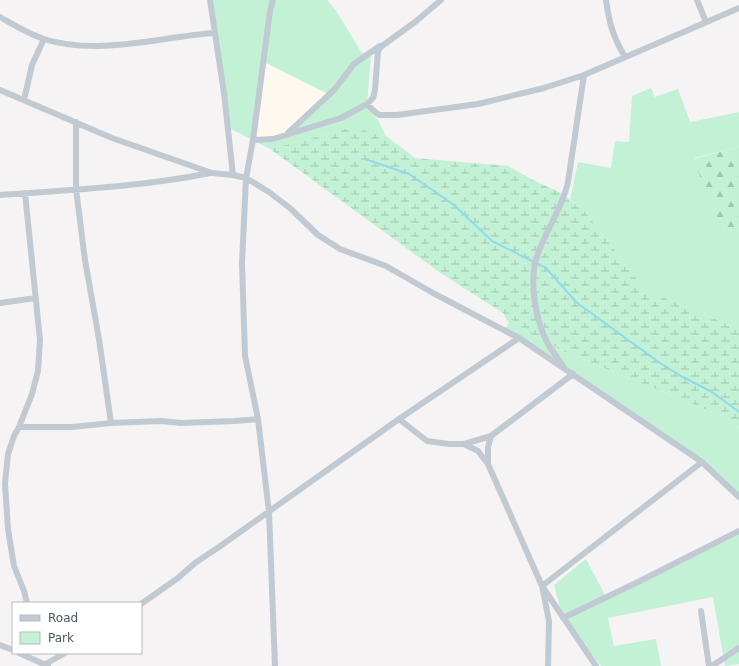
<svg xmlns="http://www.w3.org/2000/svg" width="739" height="666" font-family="'DejaVu Sans',sans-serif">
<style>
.commercial{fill:#fdf9ef}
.green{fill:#c3f1d5;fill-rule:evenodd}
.forest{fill:url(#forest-firs)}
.wetland{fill:url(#wetland-marsh)}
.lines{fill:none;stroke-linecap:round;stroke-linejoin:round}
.stream{stroke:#90daee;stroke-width:2}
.minor{stroke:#c1cad2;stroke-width:6}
</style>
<defs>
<pattern id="forest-firs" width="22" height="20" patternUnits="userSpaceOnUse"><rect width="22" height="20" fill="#c3f1d5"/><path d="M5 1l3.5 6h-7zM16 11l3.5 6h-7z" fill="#a0c6b0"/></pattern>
<pattern id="wetland-marsh" width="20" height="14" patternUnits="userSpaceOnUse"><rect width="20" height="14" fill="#c3f1d5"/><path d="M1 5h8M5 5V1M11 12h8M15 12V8" fill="none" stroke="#a0c6b0"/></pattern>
</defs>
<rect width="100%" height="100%" fill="#f5f3f3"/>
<path class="commercial" d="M264,62l65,32 -42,40 -34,6z"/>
<path class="green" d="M210,0h117l10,12 24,40 10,4 -4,48 12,18 7,14 -33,-9 -83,22 -43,-22zM264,62l64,32 -41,40 -34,6z
M651,88l4,9 23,-8 12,33 49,-10v33l-1,2 -44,11 26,67 19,6v98l-94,-39 -62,-81 -13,-10 8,-37 33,6 4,-27 14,1 3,-46z
M503,313l25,20 37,19 157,64 17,12v69l-37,-35 -198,-132 5,-7z
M739,531v133l-14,2 -12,-69 -105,21 6,28 42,-7 5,27h-60l-38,-48 -9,-33 32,-26 20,38z"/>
<path class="forest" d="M739,145v86l-19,-6 -27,-66 45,-12z"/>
<path class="wetland" d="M353,127l33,9 29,22 93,8 25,14 28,13 22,16 62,81 94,39v99l-17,-12 -157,-64 -37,-19 -25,-20 -61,-39 -172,-125z"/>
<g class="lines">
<path class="stream" d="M365,159l44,15 45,31 38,36 54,27 30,34 84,61 21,13 31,16 27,20"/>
<path class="minor" d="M210,0l14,93 9,82
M273,0l-3,11 -17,129 -7,38 -4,85 3,93 13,63 11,93 6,154
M606,0c3,22 7,37 19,57
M697,0l9,22
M0,17c14,8 28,17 44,22 54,17 115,-2 170,-6
M0,90l112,48 100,35 21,2 13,3 23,14 22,17 27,26 22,14 46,17 47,27 86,45 183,124 37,35
M24,100l8,-35 12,-26
M367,104l6,6 6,5h18l81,-11 66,-16 40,-13 155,-67
M76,122v67l9,71 14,79 12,84
M288,133l46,-43 20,-26 14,-10 12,-8
M253,140l20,-1 68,-21 26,-14 6,-6 2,-8 3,-39 4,-5 33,-24 26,-22
M25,193l15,147 -2,31 -6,23 -13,33 -5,9 -6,18 -3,29 3,46 6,37 10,25 3,12
M0,195c70,-5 141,-8 210,-22
M0,303l36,-5
M563,366c-5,-8 -13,-17 -17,-26 -11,-23 -17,-59 -9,-84 9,-26 25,-47 31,-74l16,-107
M399,419l28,22 22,3h15l27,-8
M19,427h53l39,-4 50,-2 20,2 54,-2 23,-2
M464,444l14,7 10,13 54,122 7,35 -1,45
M488,464v-17l3,-11 82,-62
M141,604l37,-26 17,-15 24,-16 180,-128 120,-81
M701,611l8,55
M563,618l75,-36 101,-51
M0,645l13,5
M19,653l29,13
M42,666l23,-13
M596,666l-54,-80 160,-124
M712,666l27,-18"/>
</g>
<rect x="12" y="602" width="130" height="52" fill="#ffffff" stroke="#b7bbc0"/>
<rect x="20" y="615" width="20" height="6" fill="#c1cad2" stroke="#b7bbc0"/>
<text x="48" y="622" font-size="12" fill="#4a5661">Road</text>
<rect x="20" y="632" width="20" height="12" fill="#c3f1d5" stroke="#b7bbc0"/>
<text x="48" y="642" font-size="12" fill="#4a5661">Park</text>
</svg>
